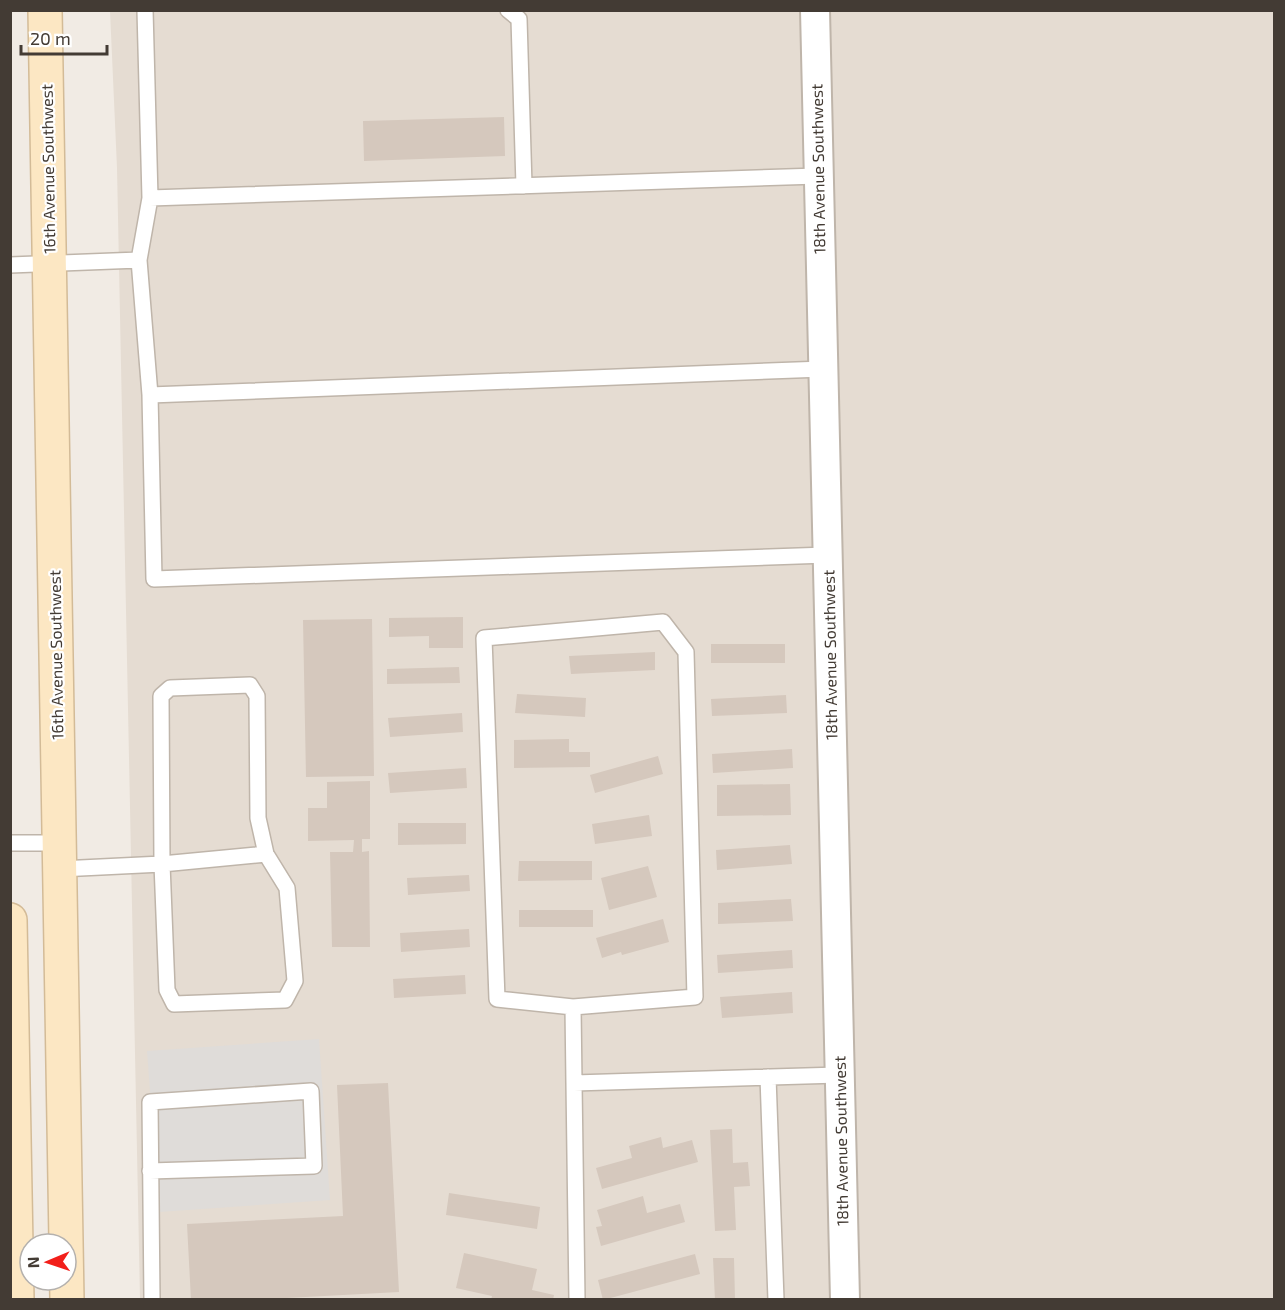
<svg xmlns="http://www.w3.org/2000/svg" width="1285" height="1310" font-family="'Exo 2',sans-serif">
<style>
.residential{fill:#e5dcd2}
.parking{fill:#dfdcd9}
.building{fill:#d5c8bd}
.lines{fill:none;stroke-linecap:round;stroke-linejoin:round}
.lane-casing{stroke:#bfb5aa;stroke-width:18}
.street-casing{stroke:#bfb5aa;stroke-width:32}
.secondary-casing{stroke:#d3bb97;stroke-width:36}
.lane{stroke:#fff;stroke-width:15}
.street{stroke:#fff;stroke-width:28}
.secondary{stroke:#fce7c3;stroke-width:33}
.labels{text-anchor:middle;stroke-width:4.5;stroke-linejoin:round;paint-order:stroke}
.street-label{font-size:16px;fill:#433b34;stroke:#fff}
</style>
<rect width="100%" height="100%" fill="#f1ebe4"/>
<path class="residential" d="M110,11h1164v1288h-1134l-23,-1131z"/>
<path class="parking" d="M319,1039l11,161 -171,12 -12,-161z"/>
<path class="building" d="M504,117l1,39 -141,5 -1,-40z
M463,617v31h-34v-12l-40,1v-19z
M372,619l2,157 -68,1 -3,-157z
M711,644h74v19h-74z
M655,652v18l-84,4 -2,-18z
M459,667l1,16 -73,1v-15z
M517,694l69,4 -1,19 -70,-4z
M786,695l1,18 -75,3 -1,-17z
M462,713l1,19 -73,5 -2,-19z
M569,739v13h21v15l-76,1v-28z
M792,749l1,19 -80,5 -1,-19z
M658,756l5,18 -68,19 -5,-18z
M466,768l1,20 -77,5 -2,-20z
M370,781v58h-8v13l7,-1 1,96h-38l-2,-95h23l1,-12 -46,1v-33h19v-26z
M790,784l1,31 -74,1v-31z
M649,815l3,21 -57,8 -3,-20z
M398,823h68v21l-68,1z
M790,845l2,19 -75,6 -1,-20z
M519,861h73v19l-74,1z
M648,866l9,31 -48,13 -8,-32z
M469,875l1,16 -62,4 -1,-17z
M791,899l2,22 -75,3v-21z
M519,910h74v17h-74z
M663,919l6,23 -47,13 -1,-3 -19,6 -6,-20z
M469,929l1,18 -69,5 -1,-19z
M792,950l1,18 -75,5 -1,-18z
M465,975l1,19 -72,4 -1,-19z
M792,992l1,21 -71,5 -2,-21z
M388,1083l11,209 -148,8h-60l-4,-76 156,-8 -6,-131z
M732,1129l1,34 15,-1 2,24 -16,1 2,43 -21,1 -5,-101z
M661,1137l2,11 29,-8 6,22 -96,27 -6,-21 36,-10 -3,-12z
M449,1193l91,14 -3,22 -91,-14z
M643,1196l4,17 33,-9 5,18 -84,24 -5,-19 6,-1 -5,-16z
M464,1253l73,16 -5,21 22,5 -1,5h-62l1,-4 -36,-8z
M695,1254l5,20 -97,26 -5,-20z
M713,1258h21l1,42h-20z"/>
<g class="lines">
<defs>
<path id="lane" d="M145,10l5,188 -11,62 11,135 4,184 673,-24
M508,10l11,9 5,167
M150,198l668,-22
M10,265l129,-5
M150,395l673,-26
M663,622l23,30 9,345 -122,10 -76,-8 -13,-361z
M10,843h50
M60,869l102,-5 5,126 7,14 111,-4 10,-19 -8,-93 -21,-34 -8,-36 -1,-122 -7,-11 -80,3 -9,8 1,168 104,-10
M573,1007l1,76
M768,1077l8,223
M150,1171l164,-5 -3,-75 -161,11 2,198
M577,1300l-3,-217 265,-8"/>
<path id="street" d="M815,10l30,1290"/>
<path id="secondary" d="M45,10l22,1290
M10,920l7,380"/>
</defs>
<use href="#lane" class="lane-casing"/>
<use href="#street" class="street-casing"/>
<use href="#secondary" class="secondary-casing"/>
<use href="#lane" class="lane"/>
<use href="#street" class="street"/>
<use href="#secondary" class="secondary"/>
</g>
<g class="labels">
<g class="street-label">
<text transform="translate(48 169) rotate(-91)" y="6">16th Avenue Southwest</text>
<text transform="translate(818 169) rotate(-91)" y="6">18th Avenue Southwest</text>
<text transform="translate(56 655) rotate(-91)" y="6">16th Avenue Southwest</text>
<text transform="translate(830 655) rotate(-91)" y="6">18th Avenue Southwest</text>
<text transform="translate(841 1141) rotate(-91)" y="6">18th Avenue Southwest</text>
</g>
</g>
<rect width="1285" height="1310" fill="none" stroke="#433b34" stroke-width="24"/>
<g transform="translate(48 1262) rotate(268)"><circle r="28" fill="#ffffff" stroke="#b4b1ae" stroke-width="1.5"/>
<path d="M0-4.5L10 22L0 15L-10 22Z" fill="#f21f1a"/>
<text y="-9" font-size="16" font-weight="bold" text-anchor="middle" fill="#433b34">N</text>
</g>
<path d="M21 45v9h86v-9" fill="none" stroke="#433b34" stroke-width="3"/>
<text x="30" y="45" font-size="18" fill="#433b34" stroke="#ffffff" stroke-width="4.5" paint-order="stroke">20 m</text>
</svg>
